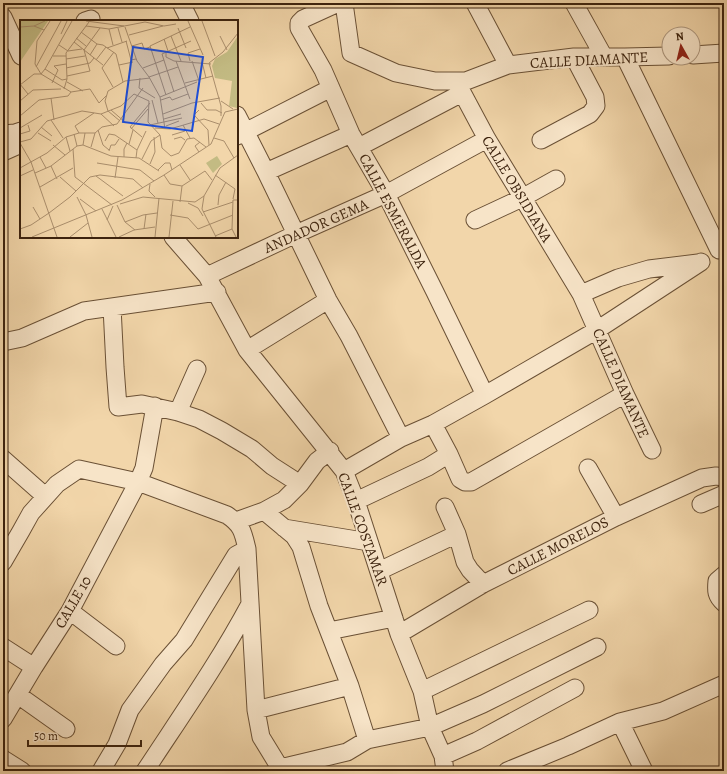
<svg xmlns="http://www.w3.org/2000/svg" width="727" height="774" font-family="Alegreya,serif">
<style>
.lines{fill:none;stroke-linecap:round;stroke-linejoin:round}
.minor-casing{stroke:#6a5035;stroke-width:19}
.minor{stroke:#f7e4c8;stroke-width:17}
.labels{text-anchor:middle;stroke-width:4;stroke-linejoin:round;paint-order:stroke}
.street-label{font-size:15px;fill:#3d230e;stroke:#f7e4c8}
.inset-road{fill:none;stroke:#aa8e6c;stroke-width:1}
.view{fill:#1d4ed8;fill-opacity:0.15;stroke:#1d4ed8;stroke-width:2}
.inset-edge{fill:none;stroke:#3d230e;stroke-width:2}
</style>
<rect width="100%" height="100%" fill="#f2d6aa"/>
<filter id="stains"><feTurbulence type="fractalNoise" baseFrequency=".005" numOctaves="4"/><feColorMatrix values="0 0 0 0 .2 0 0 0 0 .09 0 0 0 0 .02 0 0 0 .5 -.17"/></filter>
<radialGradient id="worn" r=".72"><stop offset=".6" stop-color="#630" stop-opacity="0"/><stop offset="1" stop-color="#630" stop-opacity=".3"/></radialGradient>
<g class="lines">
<defs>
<path id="minor" d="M181,3l9,18
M338,3l-35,16 -4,4v5l24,42 28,64 35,60 49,98 50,103
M344,3l7,50 45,20 39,8h31l42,-16 66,-8h51l44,-1
M475,3l33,62
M574,3l30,54
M3,17l18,39
M85,21l6,-2
M693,55l31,-2
M625,57l94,193
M456,81l31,58 94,155 44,100 27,56
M237,115l29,57 62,128 21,36 52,102
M3,134l12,-1 6,-2
M237,136l94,-48
M541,140l49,-26 6,-8 -1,-9 -21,-40
M359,147l103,-54
M3,152l18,-8
M266,172l85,-38
M475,220l47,-22 34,-19
M173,237l34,39 40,74 97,121 12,30 43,133 23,57 8,36 13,29 2,15
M207,276l89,-42 90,-40 101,-55
M581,294l37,-16 31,-9 49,-6
M112,307l3,60 3,40 24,-3 36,8 21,7 23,12 30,18 20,17 28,18
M3,342l19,-4 62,-27 133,-19
M247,350l81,-50
M178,412l19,-43
M433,424l16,30 11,25 5,3h6l154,-88
M3,459l42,37
M588,468l28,49
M344,471l57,-33 32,-14 52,-29 112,-65 104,-68
M356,501l72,-34 21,-13
M701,504l23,-10
M445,507l12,27 8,28 5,8 13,14
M264,511l30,25 7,11 18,59 31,80 17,54
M236,521l28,-10 20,-11 16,-16 17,-23 13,-10
M284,528l85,14
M3,562l18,-31 10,-18 26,-29 22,-15 59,13 89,33c15,10 16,17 20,34l9,161 5,27 19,31 5,3
M379,571l78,-37
M724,575l-7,6c-1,10 -1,15 7,22
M70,611l46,35
M329,631l65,-13
M399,634l84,-50 133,-67 86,-39 14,-2 8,1
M3,647l31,20
M422,691l167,-81
M18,695l48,34
M256,710l94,-24
M3,719l31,-52 36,-56 68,-129 6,-14 11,-62
M620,722l24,49
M443,756l34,-15 98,-53
M3,759l19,12
M280,768l67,-16 20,-12 63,-13 53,-23 114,-57
M101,771l16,-27 13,-34 33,-46 21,-24 52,-85 11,-6
M145,771c36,-55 74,-109 105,-167
M507,771l61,-25 52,-24 43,-11 61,-27"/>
</defs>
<use href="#minor" class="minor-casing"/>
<use href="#minor" class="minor"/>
</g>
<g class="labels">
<g class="street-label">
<text transform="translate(589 60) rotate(-3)" y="5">CALLE DIAMANTE</text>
<text transform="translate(517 189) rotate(59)" y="5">CALLE OBSIDIANA</text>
<text transform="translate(393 211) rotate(62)" y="5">CALLE ESMERALDA</text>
<text transform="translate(316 226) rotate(-24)" y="5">ANDADOR GEMA</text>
<text transform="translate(621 383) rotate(66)" y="5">CALLE DIAMANTE</text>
<text transform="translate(363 529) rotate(70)" y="5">CALLE COSTAMAR</text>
<text transform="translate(558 546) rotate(-27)" y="5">CALLE MORELOS</text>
<text transform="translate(73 602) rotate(-60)" y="5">CALLE 10</text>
</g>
</g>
<g transform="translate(20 20)">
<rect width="218" height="218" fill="#f2d6aa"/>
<path d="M0,1h28l-28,41zM218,16v72h-1l-8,-2 3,-25 -17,-3 -3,-12 3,-7 12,-7zM197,136l5,8 -9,9 -7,-10z" fill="#c3bb83"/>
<path class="inset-road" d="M30,1l-13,20 -2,23 6,10 30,18 19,-3 9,14 8,-8M66,1l38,5M168,1l15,34M182,1l13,35M14,6l11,-5M66,6l23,3 36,-7 19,4 12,-2M0,7l14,-1 10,4M105,7l12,34 12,16 11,20 5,32M98,8l4,14M158,8l8,20M89,9l4,16M61,12l16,12 6,1 13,9 7,28M41,14l6,-13M109,15l34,-9M151,16l10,25M200,16l7,14M56,18l10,8M144,19l4,12M106,21l5,19 5,-1M54,22l29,23M39,25l9,6 14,-2M112,26l10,-3 2,6 6,-2M87,28l20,-7M146,32v5l8,4 37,3M70,35l7,-11M33,36h13M46,39l19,-3M76,40l10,-13M156,41l14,38M170,41l-2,-8 12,-4M172,41l7,20M182,42l4,16M99,45l14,-3M34,46l12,-2M16,47l25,-46M46,48l24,-5 4,-5M123,48l21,-8M25,49l17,11 5,-1M47,56l23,-5 -6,-21 16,-22M129,57l29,-10M120,58l-1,10 16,10M47,62l16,9M32,63l6,-13 -4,-4M165,63l28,-7M0,64l8,10M0,65l14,-11h7l4,-5 27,-48M93,67l-11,-19 12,-16M44,69l3,-10 -1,-26 23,-31M154,72l-12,-38 29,-13M146,75l-16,-49 40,-19M140,77l37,-15M31,78l3,22M132,80l6,23M141,80l9,-3 2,3 16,-6M0,81l13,-11 28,-1M201,81l12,8M181,83l6,7h9l6,3M91,90l15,13M179,90l-5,5 14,15 1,15M81,94l13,12M143,94l29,-11 28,-5M0,96l19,-16 29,-4 3,-4M201,96v-10l-12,-43 14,-11 15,-19M144,99l17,-5M184,99l15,5M31,100l12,18M100,101l-12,-10 -3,-10 3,-10 17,-10 25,-3M130,105l32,-7M163,105l7,13M146,106l13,-5M21,107l11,9M0,108l22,-13M135,108l15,1 34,-10M111,109l17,-20M78,110l5,15 6,5M18,113l13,8M59,113l-4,-7 19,-13M0,114l10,-3 -2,-6M54,114l3,12M140,115l2,13 9,8 8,-3 8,-14 7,-1 12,9M152,115l13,-4M46,117l4,14M122,117l-12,-10 20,-24M194,118l10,3 10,17M154,119l7,-2 4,3M85,121l4,-7 6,1 22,15 -1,8M0,122l11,-3 16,-18 35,-10 19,3 20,-8 13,-12 15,7 -1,21 12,13M0,123l11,19 26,75M109,124l4,-14M33,125l12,10M63,125l2,-12M71,127l4,-14M53,129l2,28 37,28M117,130l9,-19M89,131l2,-6h4l4,-6M179,132l-4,-6 5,-4M20,137l6,11M104,137v-8l3,-6M122,139l9,-18 9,-6M77,143l43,7 14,11M130,144l5,-12 -1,-15M160,145l10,15M31,146l6,13M0,148l27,-15 19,-16 13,-4h16l7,-6 15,-3 26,-36M138,150l7,-7h5l2,7M15,153l16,-7 26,-20 6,-1 28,11 28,2 20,13M144,155l6,9 12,2M195,155l20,14 -2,10M0,156l13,-6M76,156l27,20M40,157l16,14M95,158l3,-21M130,164l-1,7 6,6M162,166l23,-15 7,9M20,167l33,-19M184,176l-2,13 14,28M57,177l9,18 6,22M60,179l16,12M160,182l2,-16M168,183l10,5 5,8M100,184l23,-7 52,5 9,-6 16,-28 18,-13M97,185l8,17 10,8M198,185l1,-10 7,-13M13,187l7,12M82,189l14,28M183,192l30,-10M150,195l18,3 10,11 35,-14M87,200l6,-14M105,202l18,-7 14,-2M0,209l11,-4 18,-12 21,-16 20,-20 10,-2 33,4 10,9M124,209l2,-15M195,216l17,-7M12,217l90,-37 42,-25 47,-31 14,-32 13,-3M50,217l18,-14M99,217l15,-7 21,-3M135,217l4,-39M149,217l4,-36M216,217l-4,-8 1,-29h5"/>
<path class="view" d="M113,27l70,10 -11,74 -69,-9z"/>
<rect width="218" height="218" class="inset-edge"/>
</g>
<rect width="727" height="774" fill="none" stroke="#f2d6aa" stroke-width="16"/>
<rect x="4" y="4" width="719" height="766" fill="none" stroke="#3d230e" stroke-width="2"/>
<rect x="8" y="8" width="711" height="758" fill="none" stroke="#3d230e"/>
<g transform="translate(681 46) rotate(352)"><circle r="19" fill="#f7e4c8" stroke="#ad977e"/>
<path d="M0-3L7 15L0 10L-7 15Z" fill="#8f2418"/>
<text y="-6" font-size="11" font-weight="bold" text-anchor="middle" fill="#3d230e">N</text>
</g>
<path d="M28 740v6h113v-6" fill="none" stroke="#3d230e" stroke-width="2"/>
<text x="34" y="740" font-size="12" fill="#3d230e" stroke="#f7e4c8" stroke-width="3" paint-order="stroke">50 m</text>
<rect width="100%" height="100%" filter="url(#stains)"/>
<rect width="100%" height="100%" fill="url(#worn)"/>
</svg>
